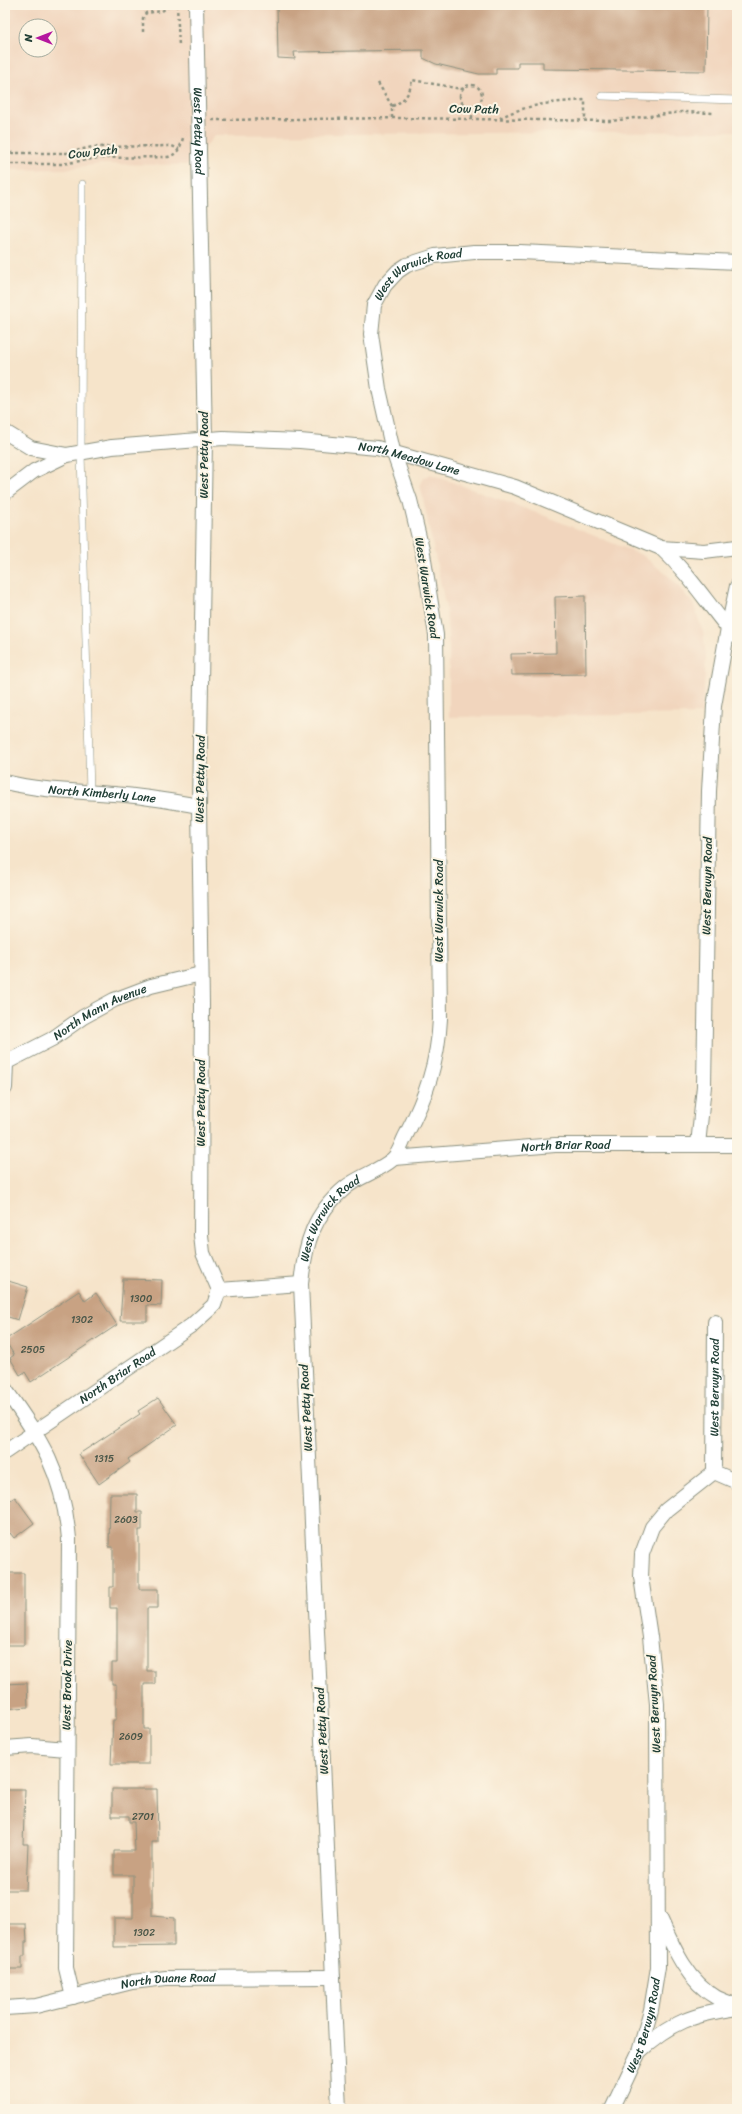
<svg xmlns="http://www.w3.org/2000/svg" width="742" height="2114" font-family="Sriracha,sans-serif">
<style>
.built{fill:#f1d5bd;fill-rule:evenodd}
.building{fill:#c8a283}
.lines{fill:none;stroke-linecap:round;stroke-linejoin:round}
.service-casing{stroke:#8a907f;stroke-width:8}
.minor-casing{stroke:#8a907f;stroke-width:16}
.path{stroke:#8a907f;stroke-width:2.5;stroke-dasharray:3 3;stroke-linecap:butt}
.service{stroke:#fff;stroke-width:7}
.minor{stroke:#fff;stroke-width:14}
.labels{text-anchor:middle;stroke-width:4;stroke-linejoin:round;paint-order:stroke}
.number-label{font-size:10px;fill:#495648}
.street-label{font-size:12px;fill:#1f3d34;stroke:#fcf5e5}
</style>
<rect width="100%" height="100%" fill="#fcf5e5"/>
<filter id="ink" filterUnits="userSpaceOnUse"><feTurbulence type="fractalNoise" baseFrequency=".025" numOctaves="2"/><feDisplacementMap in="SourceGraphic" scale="8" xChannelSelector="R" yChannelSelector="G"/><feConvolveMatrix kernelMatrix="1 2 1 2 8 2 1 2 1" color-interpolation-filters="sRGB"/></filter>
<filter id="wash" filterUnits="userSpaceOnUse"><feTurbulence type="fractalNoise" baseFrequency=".012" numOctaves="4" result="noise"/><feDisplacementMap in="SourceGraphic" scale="16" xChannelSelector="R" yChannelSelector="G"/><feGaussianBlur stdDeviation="0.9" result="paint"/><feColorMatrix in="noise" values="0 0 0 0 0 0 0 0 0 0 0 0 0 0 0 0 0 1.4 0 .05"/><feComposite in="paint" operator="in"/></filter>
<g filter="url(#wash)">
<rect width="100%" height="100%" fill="#f6e4ca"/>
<path class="built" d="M5,5h732v126l-522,4 -25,30 -90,-1 -35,5 -60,1zM26,26h24v24h-24z
M430,474l115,42 97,39 29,23 22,26 10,28 3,26 -4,56 -253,3v-70l-3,-39 -26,-124 3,-6z"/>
<g id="blocks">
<path class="building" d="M277,5h430l-1,66 -163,-2v-7h-25v6h-22v6h-17l-43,-10 -13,-6v-8l-129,2 1,7 -17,-1z
M585,596l1,78 -74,1 -1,-21 45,-1 -1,-56z
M123,1279l39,1 -1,26 -14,-1v16h-27z
M5,1280l23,7 -10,33 -13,-4z
M79,1291l6,10 11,-8 21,32 -86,57 -6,-10 -5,3 -10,-17 4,-3 -9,-15z
M158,1398l19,27 -49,34 2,3 -31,22 -20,-30 61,-40 -2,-3z
M110,1494h27v18h5v18h-3v59h19v19h-11v63h8v13h-11v45h5v35h-38l2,-44h3v-36h-4v-21h5v-55h-7v-21h3v-40h-4z
M15,1497l19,26 -20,15 -4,-5 -5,3v-32z
M5,1573h19v72h-19z
M27,1683l1,24 -23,2v-25z
M112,1789h45l1,53h-6v74l22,2v28l-60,1v-29h19v-43h-19v-24h21l-1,-29h-5v-6h-17z
M5,1790h20l-2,54h5l-2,46h-21z
M5,1924h21l1,18h-2v14h-3v13h-17z"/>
</g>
</g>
<g filter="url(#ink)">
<use href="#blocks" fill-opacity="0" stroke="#8a907f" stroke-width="1"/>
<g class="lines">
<defs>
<path id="service" d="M602,96l135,4
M82,184l-1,268 9,341"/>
<g id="minor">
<path id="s1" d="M196,5l9,434 -6,367 3,198 -1,231 2,18 16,37"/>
<path d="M5,432l26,16 36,7"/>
<path id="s2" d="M5,493l29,-22 33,-16 45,-8 111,-9 77,3 77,7 138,39 146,61 43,3 33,-4"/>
<path d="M661,548c27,25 44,52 67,80l-14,78 -5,85 -5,295 -6,59"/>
<path d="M737,586l-9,42 9,9"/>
<path id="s3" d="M5,782c36,9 72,9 109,12 29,2 57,7 85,12"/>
<path id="s4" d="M5,1063l47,-24 31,-22 31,-17 37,-14 50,-12"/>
<path d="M5,1088l1,-25"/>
<path id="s5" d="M394,1158l161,-13h182"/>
<path d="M219,1290l82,-6"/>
<path d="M5,1389c37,52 58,84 64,150l-3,429 7,29"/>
<path id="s6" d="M5,1452l187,-127 22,-20 5,-15"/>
<path d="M714,1472l23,10"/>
<path d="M5,1748l27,-2 34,3"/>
<path d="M660,1918c13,29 27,63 57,80 6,3 13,5 20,8"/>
<path id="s7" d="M5,2008l31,-2 96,-24 34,-4 167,-1"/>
<path d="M639,2052c32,-30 55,-38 98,-44"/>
<path id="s8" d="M339,2109l-38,-825c4,-40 12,-70 45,-97 14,-11 33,-16 47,-28 6,-5 9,-17 13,-24 20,-38 32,-73 34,-116l-4,-384 -13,-81 -13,-54 -17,-49 -14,-62 -8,-55 3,-29 11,-20 13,-14 9,-6 28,-9 39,-4h46l217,10"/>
<path id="s9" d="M612,2109l27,-57 12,-42 7,-43 -1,-263 -7,-67 -9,-60 1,-23 10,-27 14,-17 48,-38 1,-150"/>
</g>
</defs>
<use href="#service" class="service-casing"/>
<use href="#minor" class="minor-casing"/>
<path class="path" d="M177,5l2,41
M143,32v-14l3,-5 16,-2 9,-6
M378,83l14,23
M460 96a11 11 0 1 1 22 0a11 11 0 1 1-22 0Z
M392,118v-12c13,-5 18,-13 20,-26l50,9
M472,118v-11
M500,118c26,-14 56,-16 85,-18v20
M212,120l189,-2 210,3 71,-9 33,1
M5,153h62l25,-6 80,-1 7,3
M5,164h57l36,-6 70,-1c10,-3 12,-9 15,-19"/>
<use href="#service" class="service"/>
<use href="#minor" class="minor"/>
</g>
</g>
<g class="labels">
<g class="number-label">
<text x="141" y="1302">1300</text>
<text x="82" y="1323">1302</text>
<text x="33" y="1353">2505</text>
<text x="104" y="1462">1315</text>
<text x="126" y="1523">2603</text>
<text x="131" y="1740">2609</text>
<text x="143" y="1820">2701</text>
<text x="144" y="1936">1302</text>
</g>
<g class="street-label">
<text transform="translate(474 109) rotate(1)" y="4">Cow Path</text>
<text dy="4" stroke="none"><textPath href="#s1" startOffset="126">West Petty Road</textPath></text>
<text transform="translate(93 152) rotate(-6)" y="4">Cow Path</text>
<text dy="4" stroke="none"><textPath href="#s8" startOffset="1920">West Warwick Road</textPath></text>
<text transform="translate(204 455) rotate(-90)" y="4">West Petty Road</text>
<text dy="4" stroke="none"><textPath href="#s2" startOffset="418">North Meadow Lane</textPath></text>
<text transform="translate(427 588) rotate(81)" y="4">West Warwick Road</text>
<text transform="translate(200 779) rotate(-89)" y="4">West Petty Road</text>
<text dy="4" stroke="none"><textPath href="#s3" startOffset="98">North Kimberly Lane</textPath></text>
<text transform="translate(707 886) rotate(-89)" y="4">West Berwyn Road</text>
<text transform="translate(439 911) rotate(-90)" y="4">West Warwick Road</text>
<text dy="4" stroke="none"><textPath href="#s4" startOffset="108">North Mann Avenue</textPath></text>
<text transform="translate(201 1103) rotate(-90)" y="4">West Petty Road</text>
<text dy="4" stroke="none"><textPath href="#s5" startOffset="172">North Briar Road</textPath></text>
<text dy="4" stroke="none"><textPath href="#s8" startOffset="900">West Warwick Road</textPath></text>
<text dy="4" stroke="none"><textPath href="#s6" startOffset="136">North Briar Road</textPath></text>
<text dy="4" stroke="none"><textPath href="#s9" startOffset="761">West Berwyn Road</textPath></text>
<text transform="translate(306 1408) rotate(-93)" y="4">West Petty Road</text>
<text transform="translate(67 1685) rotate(-89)" y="4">West Brook Drive</text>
<text transform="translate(654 1704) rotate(-93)" y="4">West Berwyn Road</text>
<text transform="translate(322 1731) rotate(-93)" y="4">West Petty Road</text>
<text dy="4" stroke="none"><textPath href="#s7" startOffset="166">North Duane Road</textPath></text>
<text dy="4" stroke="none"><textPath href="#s9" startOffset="90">West Berwyn Road</textPath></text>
</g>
</g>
<rect width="742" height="2114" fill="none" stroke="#fcf5e5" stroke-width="20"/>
<g transform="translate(38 38) rotate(270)"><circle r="19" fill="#fcf5e5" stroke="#a4ab9e"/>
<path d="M0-3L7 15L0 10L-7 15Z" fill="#b5179e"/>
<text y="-6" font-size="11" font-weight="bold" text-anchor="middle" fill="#1f3d34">N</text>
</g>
</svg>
